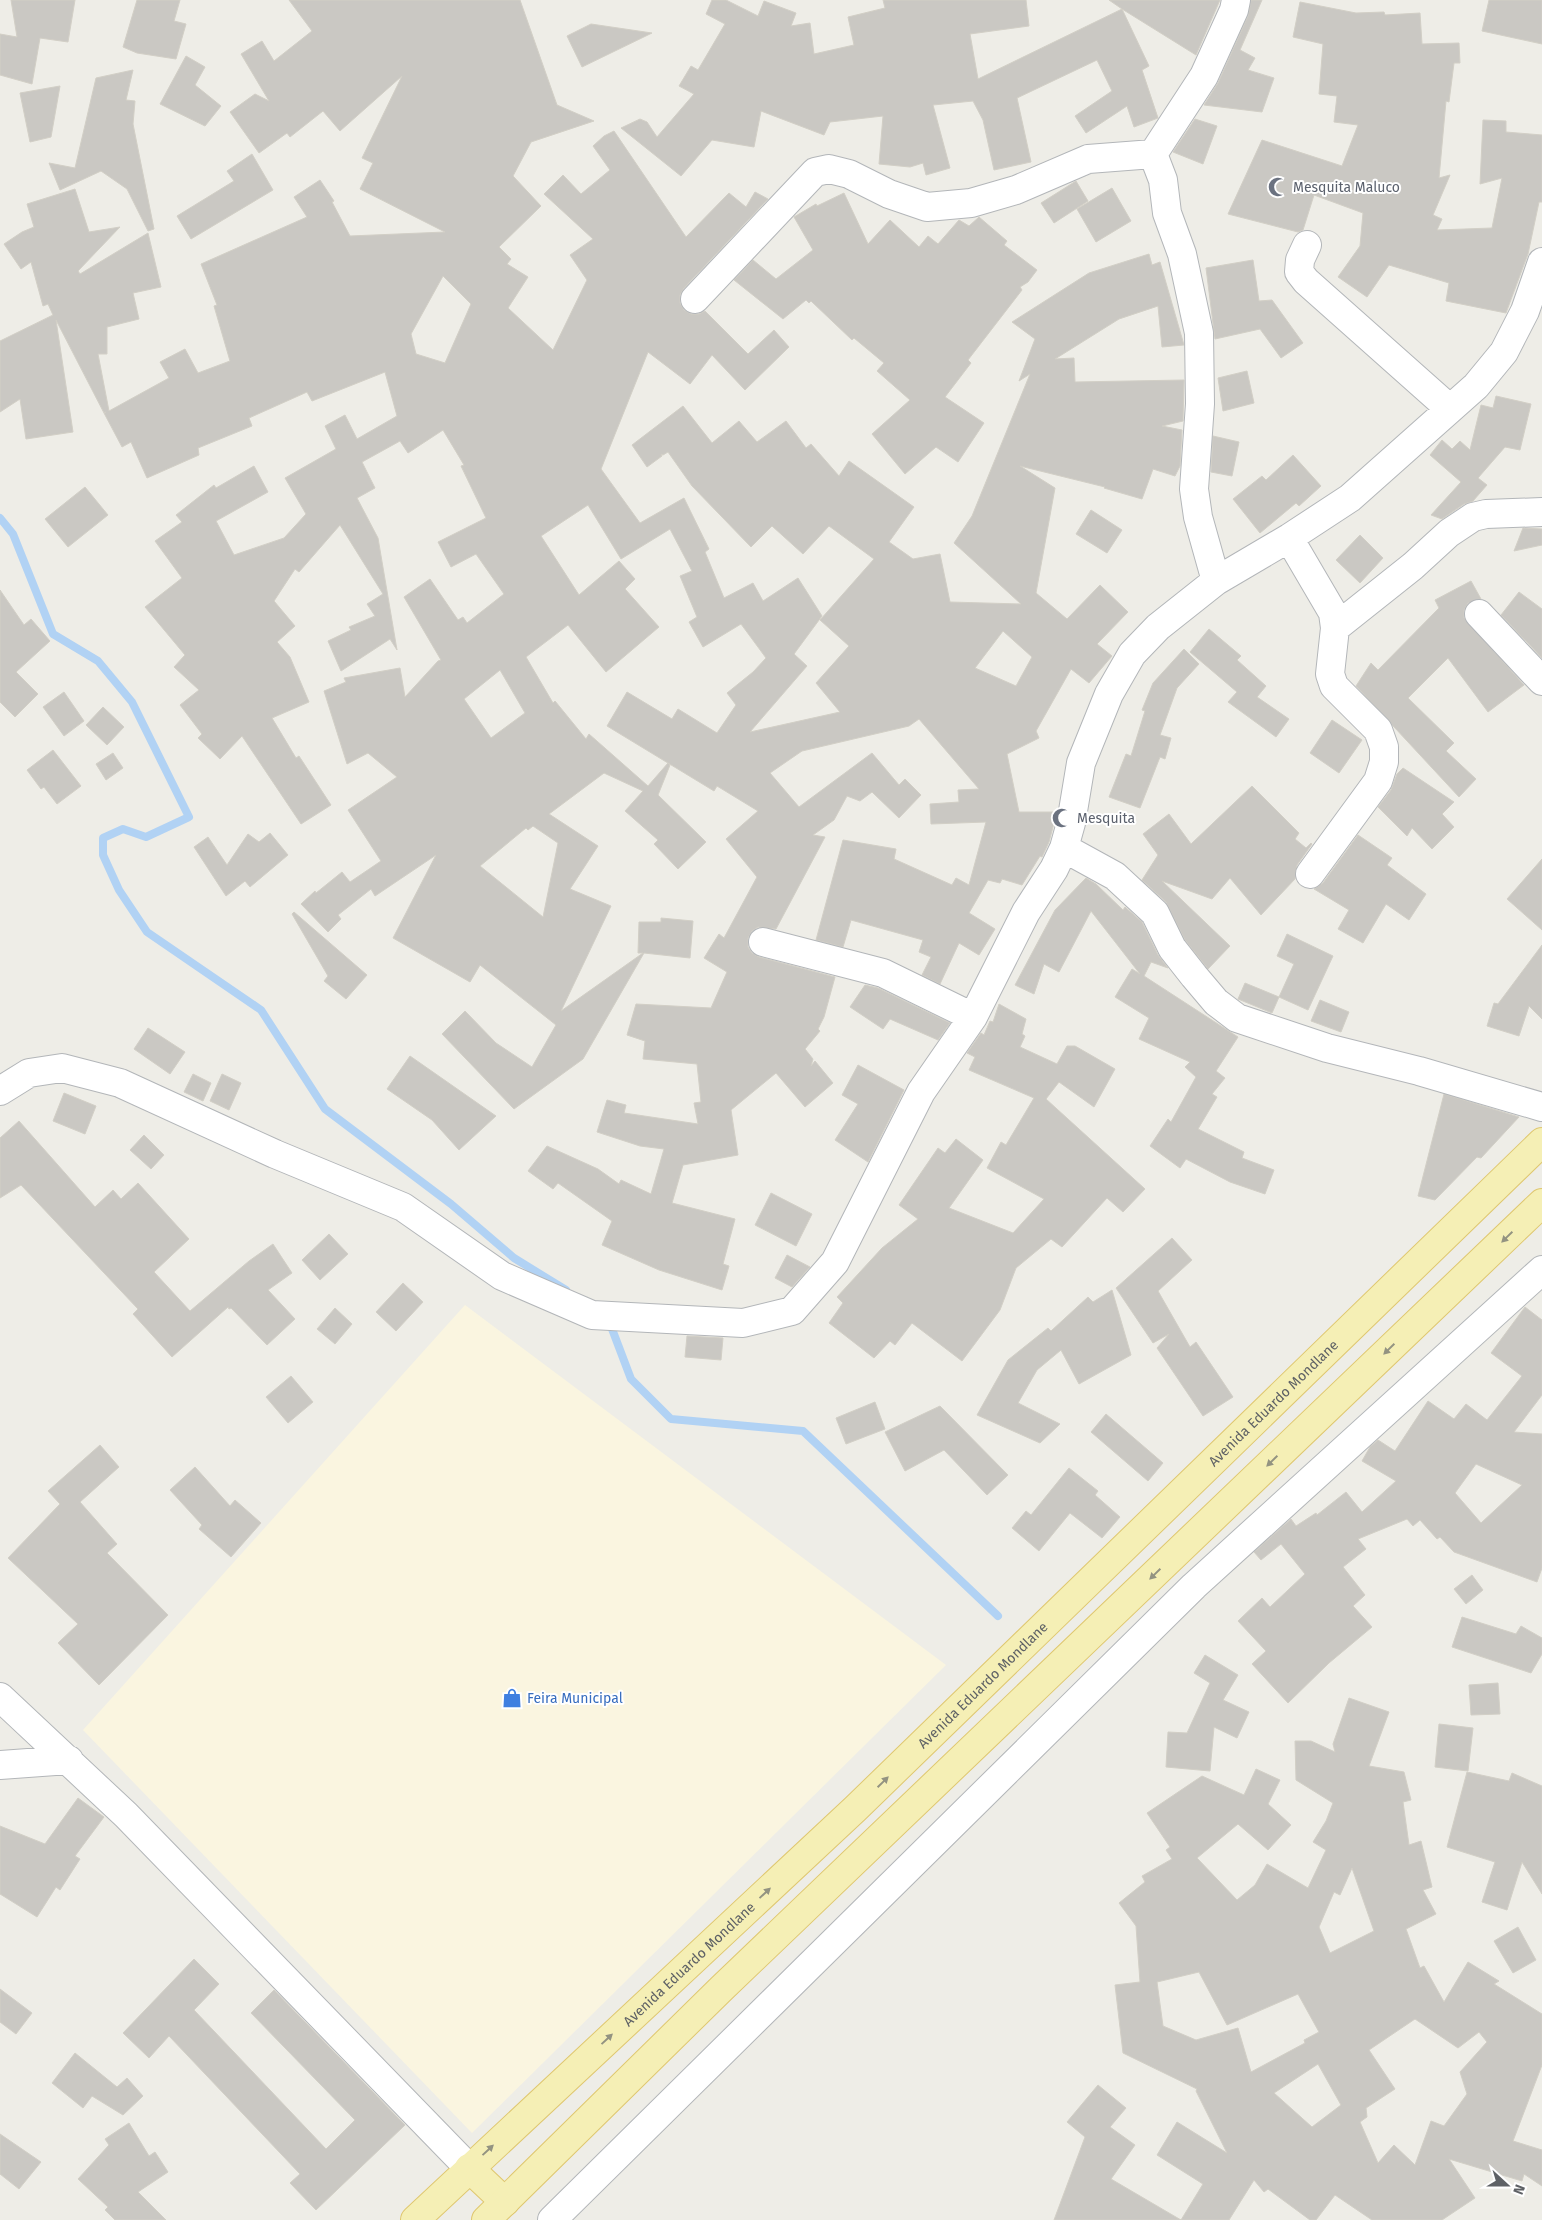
<svg xmlns="http://www.w3.org/2000/svg" width="1542" height="2220" font-family="'Fira Sans',sans-serif">
<style>
.commercial{fill:#faf5e0}
.lines{fill:none;stroke-linecap:round;stroke-linejoin:round}
.stream{stroke:#b1d2f4;stroke-width:8}
.building{fill:#cac8c3;stroke:#d2cfc6;fill-rule:evenodd}
.minor-casing{stroke:#b3b6b9;stroke-width:30}
.major-casing{stroke:#dfc76f;stroke-width:30}
.minor{stroke:#fff;stroke-width:28}
.major{stroke:#f5efb5;stroke-width:28}
.oneway{fill:#939381}
.labels{text-anchor:middle;stroke-width:4;stroke-linejoin:round;paint-order:stroke}
.worship-label{font-size:14px;fill:#5b616d;stroke:#fff;text-anchor:start}
.street-label{font-size:14px;fill:#5e6165;stroke:#fff}
.shop-label{font-size:14px;fill:#366cbe;stroke:#fff;text-anchor:start}
</style>
<rect width="100%" height="100%" fill="#eeede7"/>
<path class="commercial" d="M465,1305l481,360 -474,468 -389,-403z"/>
<g class="lines">
<path class="stream" d="M0,518l13,16 40,100 45,27 34,41 57,115 -43,20 -23,-8 -20,9v17l16,35 28,42 114,78 64,99 126,95 63,54 52,32
M609,1321l22,58 40,40 132,12 195,185"/>
</g>
<path class="building" d="M11,0h64l-7,42 -28,-4 -8,46 -32,-9v-41l17,3z
M137,0h43l-6,21 12,3 -10,35 -39,-6 -14,-6z
M289,0h231l37,105 37,16 -63,21 -18,34 28,30 -42,41 12,12 -4,5 21,13 -20,31 45,42 34,-70 -17,-25 23,-16 -49,-45 19,-19 18,19 29,-24 -17,-24 11,-10 10,-5 72,106 43,-44 17,14 9,-15 13,7 -84,89 -4,7v8l4,7 7,4h8l6,-3 43,43 26,-24 15,17 -44,43 -33,-35 -22,29 -42,-32 -47,117 39,54 44,-25 25,51 -4,3 19,46 29,-15 10,18 35,-23 24,38 -28,38 13,12 -57,66 90,-20 -24,-29 33,-37 -29,-26 54,-61 -45,-33 -26,28 -31,-28 -21,21 -59,-61 -24,-34 -5,3 -2,-1 1,2 -15,11 -15,-22 51,-39 29,37 27,-22 18,21 29,-21 20,27 5,-4 28,32 10,-15 65,46 -25,35 24,17 27,-5 10,48 71,2 -67,-61 18,-27 58,-142 -11,7 16,-42 -23,-17 77,-49 60,-19 3,11 8,-3 24,83 -22,2 -4,-41 -39,13 -64,40 19,-1 1,24 109,-2 -1,41 -21,5 20,4 -2,36 -5,10 -22,-7 -11,30 -38,-11 1,-1 -85,-21 35,22 -19,105 31,26 33,-34 28,27 -31,32 15,12 -23,27 -18,-14 -35,62 3,7 -32,16 12,58h38l-8,30 -7,15 -2,-1 -18,29 -20,-6 -2,4 -12,-3 -19,33 26,16 -16,26 -20,-12 -19,41 -18,-9 9,-18 -12,-5 4,-12 -72,-20 -8,27 -27,-7 27,-100 53,9 -2,10 58,26 4,-7 13,7 17,-63 -55,2 -1,-20 29,-2 -1,-12 21,-1 -60,-70 -10,7 -107,25 -32,22 29,34 73,-54 27,32 6,-6 16,16 -22,23 -27,-26 -12,9 -13,-5 -13,24 -21,15 12,2 -49,92 -18,-2 -6,4 -4,7v9l4,6 7,4 76,20 -11,40 -6,12 2,2 -15,18 8,10 -2,7 4,-5 18,22 -28,24 -29,-34 -45,37 7,45 -55,10 -11,38 63,16 -12,45 6,2 -7,24 -63,-20 -57,-25 10,-24 -54,-38 -5,6 -25,-18 19,-25 51,23 21,15 2,-4 30,14 13,-45 -24,-3 -43,-14 10,-32 19,5 -2,8 74,11 -4,-21 7,-1 -4,-38 -54,-5 2,-18 -18,-6 9,-31 75,4 16,-36 -23,-14 15,-24 5,4 33,-61 -31,-38 32,-28 -41,-25 -3,5 -107,-65 20,-34 45,27 6,-10 39,24 19,-28 -9,-12 26,-21 13,-14 -25,-34 -38,23 -14,-25 8,-5 -17,-41 12,-5 -22,-42 -49,30 -33,-54 -47,31 38,59 40,-34 16,18 -10,10 34,38 -53,45 -38,-47 -42,32 27,46 2,-2 31,38 3,-5 59,52 20,-23 2,2 -12,30 48,47 -28,27 -24,-25 4,-4 -33,-29 18,-20 -39,-18 -55,41 49,32 -28,43 41,17 -50,105 82,-58h-5l1,-31h22v-4l32,3 -3,37 -46,-5 -61,106 -69,50 -72,-75 23,-23 31,32 36,24 24,-42 -76,-60 -10,17 -77,-44 43,-83 -61,41 -4,-7 -33,26 3,4 -13,13 -27,-28 14,-13 1,2 26,-21 8,10 31,-21 -33,-51 49,-33 -29,-24 -21,11 -23,-73 22,-9 -2,-4 56,-10 5,29 33,-36 3,-1 -37,-63 26,-18 28,41 5,-3 4,6 37,-29 -28,-40 -25,13 -13,-25 48,-24 -25,-52 3,-1 -21,-35 -35,23 -8,-12 -38,21 13,26 -18,10 21,40 19,112 -7,-11 -49,32 -13,-30 23,-11 -2,-3 26,-11 -8,-12 16,-10 -43,-69 -41,47 -4,-3 -21,32 21,25 -18,16 13,15 19,45 -37,16 24,40 3,-2 32,49 -30,19 -59,-88 -22,23 -22,-21 4,-4 -22,-29 19,-15 -25,-23 11,-12 -40,-48 37,-29 -27,-37 27,-19 -6,-7 38,-30 2,3 38,-22 14,26 -52,29 18,34 50,-17 22,-24 -21,-36 51,-29 -11,-23 20,-11 12,24 40,-23 -12,-44 -73,29 -5,-9 -58,26 3,8 -54,22 1,7 -52,23 -16,-36 -9,5 -18,-34 2,-1 -2,1 -48,-93 17,112 -47,7 -6,-40 -20,13v-71l53,-26 -5,-11 -5,2 -12,-44 -10,7 -17,-25 18,-12 12,-5 -7,-23 48,-15 14,43 31,-5 -42,44 2,3 68,-41 13,54 -28,6 6,26 -32,8v27h-9l11,57 60,-33 -9,-16 25,-13 13,24 32,-12 -16,-55 3,-1 -16,-41 106,-47 -13,-20 26,-17 14,21 -2,1 18,34 95,-4 -85,-43 13,-26 -11,-5 40,-82 -62,55 -17,-20 -33,26 -3,-4 -28,20 -29,-41 25,-18 14,7 -28,-47 21,-13 12,20 38,-30zM443,276l28,28 -26,59 -29,-9 -5,-20zM1003,631l29,26 -16,29 -41,-18zM500,670l25,43 -34,25 -27,-39zM533,826l25,17 -15,74 -63,-51 46,-38 2,2z
M712,0h14l32,16 6,-15 32,12 -5,13 19,-3 4,31 40,-9 -6,-28 37,-9 -2,-8h143l3,26 -59,8 8,45 144,-70 -13,-9h111l-24,55 -74,-46 27,57 -7,4 16,48 -24,9 -7,-21 -41,27 -11,-17 37,-25 -15,-31 -80,38 14,64 -37,8 -11,-50 -10,-19 -40,4 17,63 -24,7 -3,-12 -13,4 -31,-3 4,-48 -53,6 -6,13 -63,-24 -7,36 -42,-7 -31,36 -60,-48 19,-9 7,3 10,15 37,-43 -15,-8 12,-20 7,4 27,-46 -19,-10z
M1251,0h11l-22,50 15,8 -7,12 26,8 -12,34 -58,-7 14,-22 30,-67z
M1489,0h53v44l-60,-13z
M1300,2l56,11 28,-1 1,3 35,-2 2,31 37,-1 1,20h-6l-5,39 -3,-1 -7,77 11,-3 -17,40 9,4 -5,11 55,-2 10,-50 -22,6 3,-64 23,1v11l36,3v67h-3l-11,52 -22,59 -60,-12 3,-18 -60,-18 -22,32 -29,-20 22,-31 3,-33 -49,-18 -11,35 -5,2 -70,-18 34,-74 80,26 16,-41 -24,-3 3,-26 -18,-2 4,-50 -30,-7z
M591,24l61,9 -70,34 -15,-31z
M186,56l19,11 -10,18 26,21 -16,20 -45,-22z
M133,70l-7,30 9,1 -2,23 21,105 -6,2 -21,-42 -26,-18 -41,19 -11,-27 26,5 21,-90z
M60,86l-9,51 -21,5 -10,-49z
M1195,119l22,7 -14,38 -30,-12z
M252,154l21,36 -82,49 -14,-23 57,-35 -7,-10z
M1076,181l12,20 -34,22 -13,-20z
M1112,188l19,33 -35,21 -19,-33z
M844,193l24,51 22,-24 29,27 9,-11 10,8 21,-24 10,6 10,-9 28,24 -3,4 33,25 -9,12 -8,5 2,3 -54,70 3,3 -26,34 39,26 -26,39 -22,-15 -31,27 -33,-40 38,-34 -33,-29 7,-8 -30,-25 -2,2 -41,-39 -2,2 -3,-3 -23,19 -49,-39 19,-20 23,19 37,-29 -19,-33 22,-13 1,2z
M1253,260l6,41 13,-1 31,43 -22,15 -21,-29 -45,10 -9,-71z
M1247,371l7,32 -31,8 -5,-33z
M1496,396l35,8 -11,46 -15,-3 -27,31 9,7 -14,16 -9,3 -22,15 -11,-4 30,-33 -31,-27 12,-15 10,9 8,-8 10,9 11,-45 12,3z
M1213,436l26,6 -7,34 -21,-4z
M1293,455l28,31 -22,20 -3,-3 -36,30 -27,-34 29,-23 4,4z
M85,487l23,28 -40,32 -23,-28z
M1091,510l31,20 -15,23 -31,-19z
M1523,528l19,1v16l-28,6z
M1360,535l23,23 -23,25 -24,-23z
M1471,581l10,18 -13,4 -4,7v8l60,67 -36,27 -40,-54 -40,40 46,45 -8,8 30,28 -17,18 -103,-111 15,-23 7,7 61,-62 -4,-8z
M0,590l24,35 7,-6 19,22 -34,31 22,22 -23,23 -15,-15z
M1519,592l23,17v49l-41,-43z
M1209,629l32,27 -4,4 29,26 -9,11 32,22 -13,18 -48,-35 9,-10 -47,-40z
M1184,649l15,15 -22,24 -17,47 11,3 -6,21 -5,-2 -20,51 -31,-11 17,-43 5,2 14,-45 -3,-1 11,-27z
M64,692l20,29 -20,15 -21,-29z
M103,707l21,20 -17,18 -21,-20z
M1332,720l30,20 -23,33 -29,-20z
M53,750l28,36 -24,18 -13,-17 -3,2 -14,-19z
M113,753l10,15 -17,12 -10,-16z
M1403,768l51,34 -12,12 12,13 -22,22 -20,-21 -5,8 -29,-29 13,-17 6,-16z
M1252,786l47,47 -4,6 11,9 5,-5 1,1 -15,21 -2,14 -34,36 -31,-37 -18,21 -50,-18 68,65 -22,23 -23,-29 -19,-38 -24,-22 16,-25 -15,-21 26,-20 22,30z
M270,833l18,22 -38,32 -5,-6 -19,15 -32,-49 14,-10 19,28 21,-31 11,8z
M1358,835l34,23 -5,7 39,29 -17,26 -23,-16 -23,39 -25,-14 11,-19 -35,-21 9,-6z
M1542,859v71l-35,-31z
M1086,878l10,6 27,26 2,-3 17,15 16,33 10,13 -17,-6 -7,14 94,61 -22,34 9,7 -13,16 5,3 -19,32 46,23 -2,6 32,12 -9,24 -35,-12 -44,-23 -6,9 -30,-22 18,-27 3,3 25,-45 -11,-10 5,-5 -51,-23 10,-21 -34,-21 17,-28 8,5 -49,-63 -32,61 -15,-8 -10,30 -19,-9 40,-75z
M294,912l73,63 -21,24 -22,-18 4,-5 -36,-62z
M1287,934l46,22 -25,54 -29,-13 15,-33 -17,-8z
M1542,945v74l-13,-13 -10,30 -32,-10 7,-23 4,1z
M1245,983l34,14 -7,16 -34,-14z
M865,985l13,3 72,35 -12,17 -48,-21 -7,10 -33,-22z
M1320,1000l29,12 -8,20 -30,-11z
M999,1004l27,15 -4,15 3,2 -5,11 37,17 10,-18h8l40,23 -21,38 -35,-25 -13,17 99,90 -22,23 -16,-14 -45,49 -11,-8 -35,29 -16,42 -38,51 -50,-38 -17,22 -5,-4 -16,17 -45,-35 14,-20 -6,-6 45,-49 36,-29 -19,-14 39,-57 7,5 11,-14 27,21 -34,48 64,25 31,-34 -57,-31 14,-26 5,3 28,-47 -65,-28 6,-13 -8,-4 14,-20 3,2 6,-14 3,1z
M148,1028l37,24 -15,22 -36,-25z
M410,1056l86,60 -37,34 -27,-30 -45,-31z
M858,1065l46,25 -36,72 -33,-22 23,-36 -16,-9z
M193,1074l18,9 -8,18 -19,-9z
M222,1074l19,9 -12,27 -19,-9z
M64,1093l32,13 -11,28 -32,-13z
M1444,1094l75,23 -38,41 -4,-1 -42,43 -17,-4z
M19,1121l76,86 18,-17 8,9 17,-16 51,56 -35,33 36,39 59,-50 24,-17 19,29 -24,17 27,29 -28,26 -36,-37 -2,1 -1,-2 -56,50 -39,-43 5,-5 -117,-124 -21,13v-60z
M144,1135l20,20 -13,14 -21,-19z
M771,1193l41,21 -16,32 -41,-21z
M329,1234l19,20 -28,26 -18,-20z
M1172,1238l20,22 -34,31 32,56 6,-5 37,55 -30,19 -46,-68 12,-14 -16,9 -37,-55z
M787,1255l23,12 -18,20 -17,-9z
M403,1283l20,19 -27,29 -20,-19z
M1112,1290l19,65 -52,29 -18,-34 -24,20 -19,33 42,21 -20,19 -63,-28 31,-55 40,-32 3,3 37,-34 5,5z
M1525,1307l17,13v75l-28,37 28,2v134l-5,14 -83,-30 -14,-15 -3,2 -17,-19 -7,6 -6,-7 -49,20 8,10 -23,18 22,28 -12,11 19,21 -43,36 -41,40 -36,-39 14,-13 -28,-30 24,-23 8,9 35,-33 -24,-30 -20,16 -7,-8 37,-33 5,7 20,-13 1,2 29,-23 16,20 34,-31 -34,-20 8,-14 8,-7 17,11 33,-50 26,18 12,-15 21,16 35,-44 -31,-23zM1476,1464l46,21 -41,38 -26,-30z
M335,1308l17,16 -17,20 -18,-15z
M687,1336l36,2 -2,22 -36,-3z
M291,1376l22,26 -25,21 -22,-26z
M875,1402l10,27 -39,15 -10,-26z
M940,1406l68,69 -21,20 -43,-45 -39,21 -20,-39z
M1106,1414l57,49 -15,18 -57,-49z
M100,1445l19,22 -39,35 37,42 -10,9 61,62 -69,70 -41,-42 20,-19 -70,-66 52,-54 -12,-13z
M195,1467l35,39 5,-6 26,23 -30,34 -32,-28 3,-4 -32,-35z
M1069,1468l29,23 -3,4 25,22 -18,21 -32,-25 -31,38 -27,-23 14,-17 5,4z
M1472,1575l11,15 -17,14 -12,-15z
M1462,1617l54,17 5,-8 21,12v16l-11,19 -79,-26z
M1205,1655l33,20 -15,25 26,12 -12,26 -23,-11 -4,44 -44,-4 2,-35 19,1 23,-50 -16,-10z
M1498,1683l2,31 -29,1 -2,-30z
M1349,1698l40,14 -20,54 35,6 7,28 -8,2 6,43 12,-4 11,46 -9,3 13,24 -30,15 14,39 4,-2 20,36 24,-40 31,19 -5,3 48,30v51l-29,76 29,9v36l-18,-12 -2,7 -73,-22 26,39 -33,22h-70l-37,-25 -19,25h-6l-42,-31 -4,3 -10,-12 -25,40h-175l31,-83 -18,-15 31,-37 28,23 -16,19 25,18 -24,34 70,41 22,-36 -46,-29 20,-33 50,31 -31,-62 1,-2 -74,-36 -8,-68 25,-3 -4,-56 -17,-23 26,-21 -3,-6 30,-17 -6,-9 4,-3 -23,-34 55,-37 42,19 12,-26 24,11 -12,24 23,21 -23,25 -30,-26 -41,34 40,42 18,-15 12,-21 41,24 18,-38 -13,-8 13,-21 7,-18 -37,-23 -1,-39h16l24,11 -2,-8zM1352,1868l22,63 -44,22 -11,-26 15,-35 6,3zM1199,1972l28,53 71,-31 21,38 -15,8 1,3 -54,29 -13,-44 -42,12 -33,-14 -6,-44zM1415,2019l43,29 21,-16 8,10 -27,30 7,22 -23,32 -13,-5 -16,44 -21,-20 -16,18 -18,-41 7,-5 -1,-9 29,-19 -26,-39zM1318,2064l23,41 -29,22 -38,-34z
M1439,1724l34,4 -5,43 -33,-4z
M1467,1772l42,9 3,-8 30,13v108l-20,-32 -15,48 -25,-8 13,-40 -48,-15z
M78,1798l26,19 -29,39 5,3 -20,31 -4,-3 -19,30 -37,-23v-68l45,18z
M1518,1927l18,33 -23,13 -19,-32z
M194,1959l25,25 -25,26 132,139 29,-29 -104,-107 23,-23 131,135 -89,85 -26,-27 10,-9 -131,-138 -20,22 -26,-25z
M0,1989l32,24 -16,21 -16,-12z
M75,2053l42,34 10,-9 16,18 -20,19 -31,-19 -9,12 -31,-25z
M129,2123l20,33 6,-4 13,20 -30,20 28,28h-51l-10,-10 3,-3 -30,-28 31,-34 -4,-6z
M0,2134l41,28 -22,27 -19,-15z"/>
<g class="lines">
<defs>
<path id="minor" d="M1307,245l-7,15 -1,12 7,9 144,128
M695,299l120,-127 14,-3 20,5 40,20 38,13 44,-4 45,-13 72,-31 65,-5
M1289,538l44,75 2,15 -5,46 4,12 44,44 6,17v15l-6,19 -68,93
M1216,581l-18,-64 -4,-28 6,-85 -1,-71 -17,-79 -15,-41 -4,-33 -10,-26 51,-78 30,-66 2,-10
M1479,614l63,67
M1335,628l78,-62 36,-33 24,-16 13,-3 56,-2
M1064,848l51,28 40,37 17,35 22,28 22,26 21,16 90,30 92,23 123,36
M763,942l120,31 90,44
M0,1091l29,-18 33,-5 58,15 155,71 128,53 99,69 90,39 151,8 49,-12 43,-49 86,-170 52,-75 53,-105 28,-43 10,-21 7,-25 10,-60 28,-69 23,-40 26,-27 58,-46 73,-43 61,-40 126,-112 28,-34 21,-41 17,-49
M0,1697l126,118 343,353
M0,1765l69,-5
M552,2220l642,-634 348,-316"/>
<g id="major">
<path d="M469,2168l36,34"/>
<path id="s1" d="M415,2220l440,-411 687,-667"/>
<path d="M486,2220l235,-231 821,-786"/>
</g>
</defs>
<use href="#minor" class="minor-casing"/>
<use href="#major" class="major-casing"/>
<use href="#minor" class="minor"/>
<use href="#major" class="major"/>
</g>
<defs><path id="oneway-solid" d="M-6-.8H1V-3.2L6.5 0L1 3.2V.8H-6Z" transform="scale(1.25)"/></defs>
<g class="oneway">
<use href="#oneway-solid" transform="translate(1507 1237) rotate(136)"/>
<use href="#oneway-solid" transform="translate(1389 1349) rotate(136)"/>
<use href="#oneway-solid" transform="translate(1272 1461) rotate(136)"/>
<use href="#oneway-solid" transform="translate(1155 1574) rotate(136)"/>
<use href="#oneway-solid" transform="translate(883 1782) rotate(-44)"/>
<use href="#oneway-solid" transform="translate(765 1893) rotate(-43)"/>
<use href="#oneway-solid" transform="translate(607 2039) rotate(-43)"/>
<use href="#oneway-solid" transform="translate(488 2150) rotate(-43)"/>
</g>
<defs>
<symbol id="mosque-bare" viewBox="-9 -9 18 18"><path d="M3.5-4.9A6 6 0 1 0 3.5 4.9A5 5 0 1 1 3.5-4.9Z" fill="#6b7280" stroke="#fff" stroke-width="2.5" paint-order="stroke"/></symbol>
<symbol id="shop-bare" viewBox="-9 -9 18 18"><path d="M-5-2.5h2.3a2.7 3.5 0 0 1 5.4 0H5L5.5 6h-11ZM-1.5-2.5h3a1.5 2.3 0 0 0-3 0Z" fill="#3f7fe0" stroke="#fff" stroke-width="2.5" paint-order="stroke"/></symbol>
</defs>
<g fill-rule="evenodd">
<use href="#mosque-bare" x="1264" y="173" width="28" height="28"/>
<use href="#mosque-bare" x="1048" y="804" width="28" height="28"/>
<use href="#shop-bare" x="498" y="1684" width="28" height="28"/>
</g>
<g class="labels">
<g class="worship-label">
<text x="1293" y="192">Mesquita Maluco</text>
<text x="1077" y="823">Mesquita</text>
</g>
<g class="street-label">
<text dy="5" stroke="none"><textPath href="#s1" startOffset="1185">Avenida Eduardo Mondlane</textPath></text>
<text dy="5" stroke="none"><textPath href="#s1" startOffset="780">Avenida Eduardo Mondlane</textPath></text>
<text dy="5" stroke="none"><textPath href="#s1" startOffset="375">Avenida Eduardo Mondlane</textPath></text>
</g>
<g class="shop-label">
<text x="527" y="1703">Feira Municipal</text>
</g>
</g>
<g transform="translate(1507 2185) rotate(111)" stroke="#ffffff" stroke-width="4" paint-order="stroke">
<path d="M0-4L9 19L0 12L-9 19Z" fill="#5e6165"/>
<text y="-8" font-size="14" font-weight="bold" text-anchor="middle" fill="#5e6165">N</text>
</g>
</svg>
